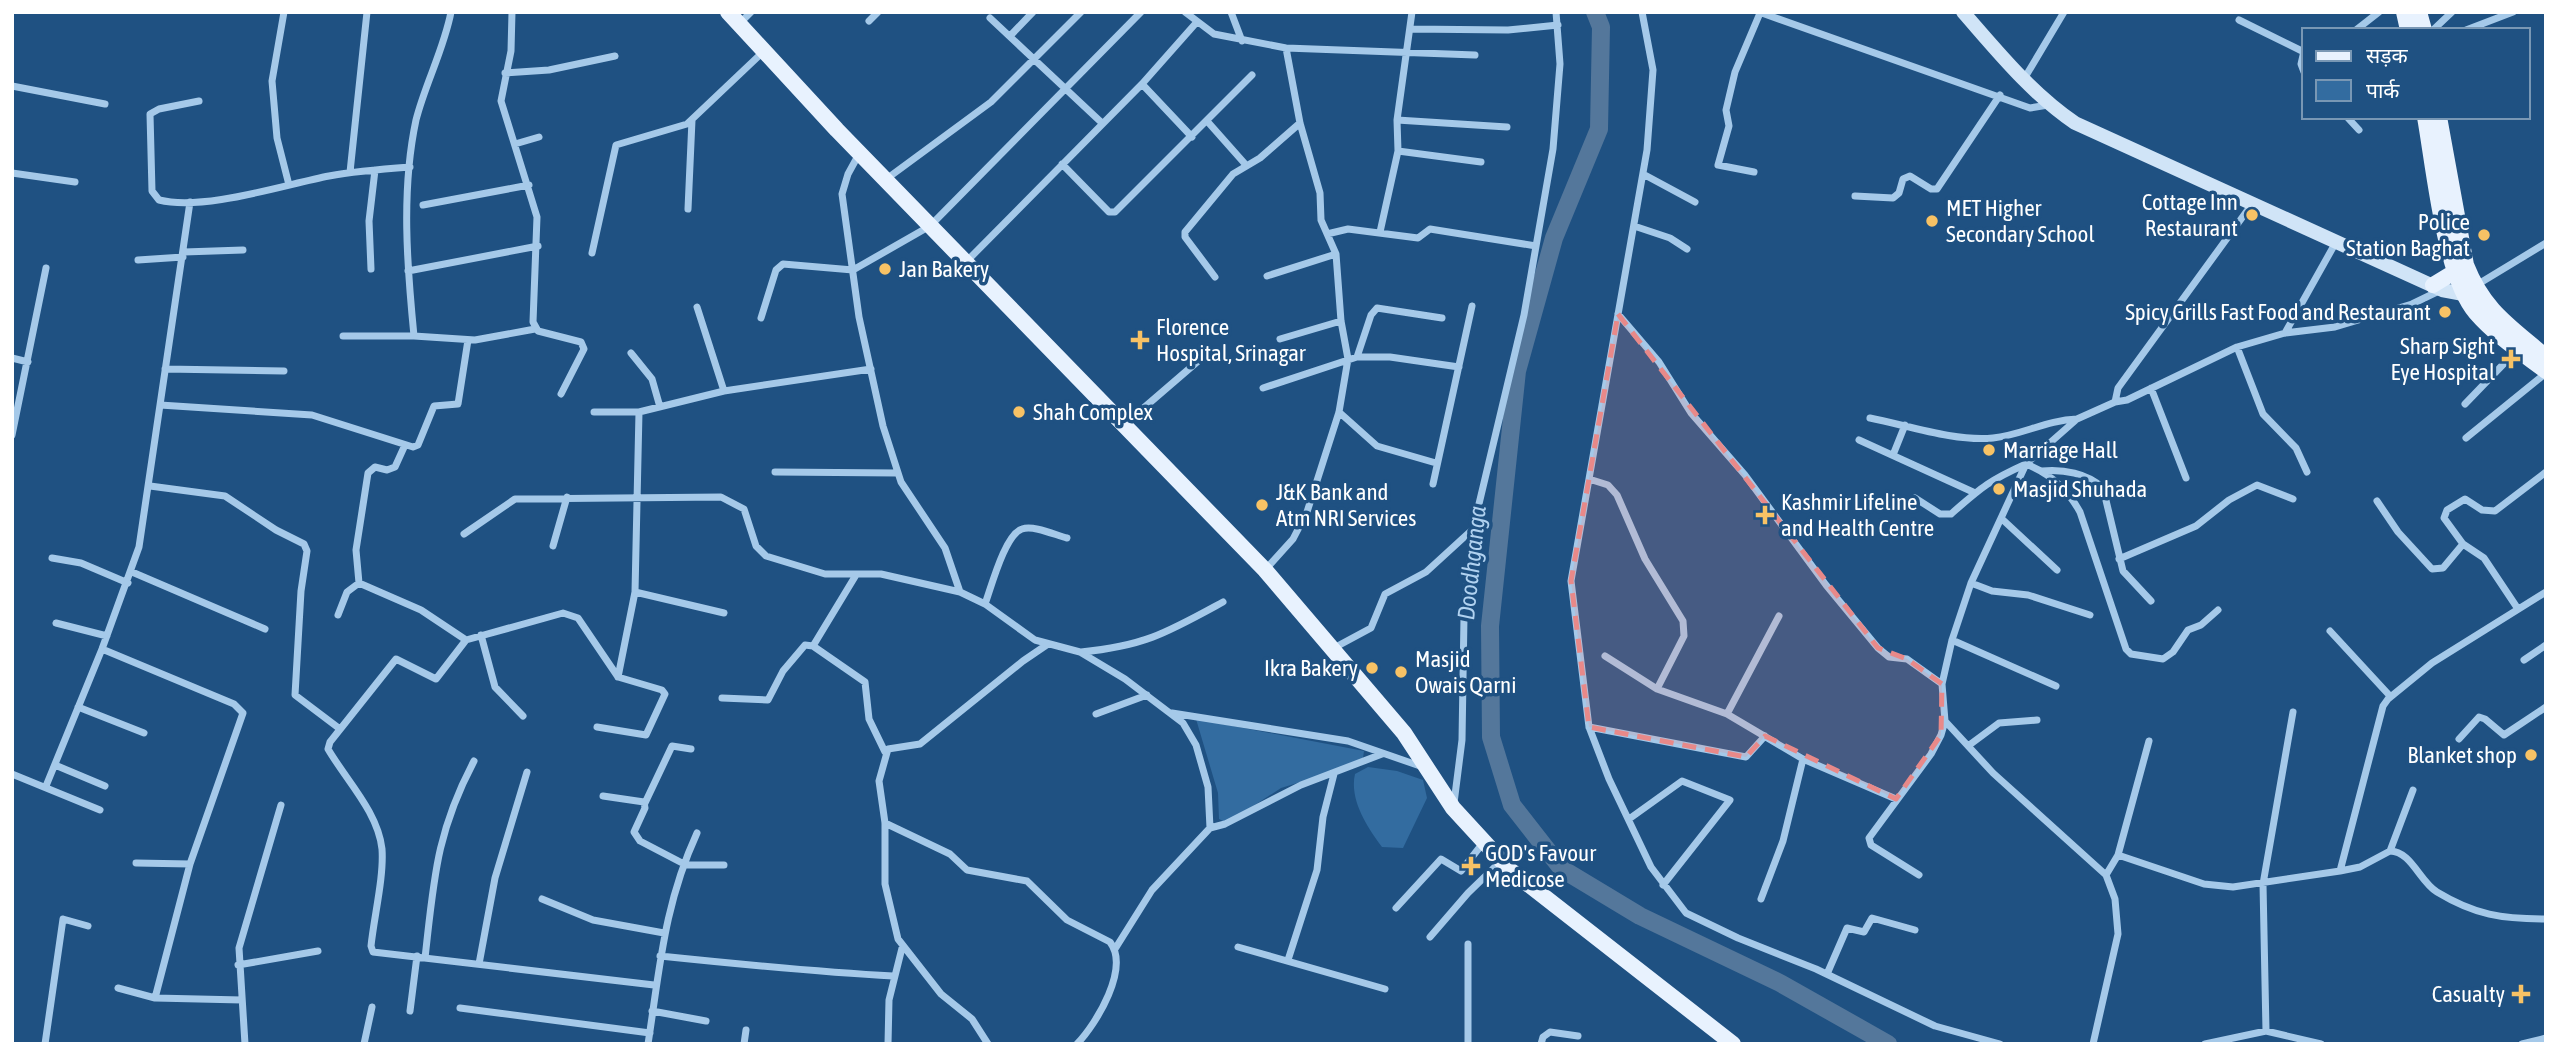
<svg xmlns="http://www.w3.org/2000/svg" width="2558" height="1056" font-family="'Asap Condensed','Noto Sans Devanagari',sans-serif">
<style>
.green{fill:#336ca0}
.lines{fill:none;stroke-linecap:round;stroke-linejoin:round}
.river{stroke:#54779b;stroke-width:18}
.minor{stroke:#a5c9e9;stroke-width:7}
.secondary{stroke:#d0e4f7;stroke-width:14}
.primary{stroke:#e8f2fe;stroke-width:16}
.marked{fill:#e88989;fill-opacity:0.2;stroke:#e88989;stroke-width:5;stroke-dasharray:14 9;stroke-linejoin:round}
.poi-dot{fill:#f7c265;stroke:#1f5182;stroke-width:2.5}
.labels{text-anchor:middle;stroke-width:7;stroke-linejoin:round;paint-order:stroke}
.poi-label{font-size:23px;fill:#fff;stroke:#1f5182;text-anchor:start}
.water-label{font-size:24px;font-style:italic;fill:#b1d2f0;stroke:#1f5182}
</style>
<rect width="100%" height="100%" fill="#1f5182"/>
<path class="green" d="M1196,719l168,32 -1,7 -20,11 -62,19 -54,35 -8,-4 -1,-26z
M1368,767l29,4 26,9 4,18 -24,50 -21,-1c-14,-19 -33,-47 -27,-73z"/>
<g class="lines">
<path class="river" d="M1595,12l6,15 -2,102 -45,109 -37,133 -27,255 1,111 21,68 50,64 78,47 140,67 108,61"/>
<path class="minor" d="M284,12l-12,69 5,57 12,47
M512,12l-1,39 -10,50 36,116 -4,105 5,9 43,11 3,7 -23,45
M1185,12l29,22 72,14 189,7
M1231,12l11,29
M1642,12l11,58 -6,80 -76,431 18,146 20,52 42,88 35,46 52,25 78,31 119,57 65,18
M1759,12l271,96 18,-3
M990,18l112,105
M2239,20l65,32
M869,21l9,-9
M739,24l12,-12
M1410,29l98,1 50,-5
M2356,30l23,-18
M2433,30l19,-18
M2466,30l47,-18
M1011,35l22,-23
M2304,51l-3,13 3,8
M505,73l44,-3 66,-14
M2024,79l40,-67
M1142,84l50,53
M12,86l93,18
M199,101l-40,8 -9,5 2,77 7,9c45,11 124,-15 170,-24 27,-5 54,-7 81,-9
M2347,117l12,13
M1397,120l110,7
M1207,121l39,44
M515,144l24,-7
M1398,151l83,11
M859,154l-11,20 -6,20 17,123 24,109 18,56 44,66 15,44 25,12 50,36 45,12 45,27 58,44 13,22 12,42 2,41 -58,62 -37,59
M1062,164l47,48h6l137,-137
M350,172l17,-160
M1754,172l-36,-7 11,-39 -3,-16 9,-38 25,-59
M12,173l63,9
M1643,174l52,28
M885,180l106,-78 90,-90
M1855,196l38,2 6,-5 4,-14 7,-3 21,13h6l63,-94
M423,205l106,-20
M688,209l4,-89
M1634,226l36,12 17,11
M1380,232l18,-81 -1,-31 15,-108
M1327,234l21,-5 70,9 12,-9 106,17
M184,252l59,-2
M592,253l24,-108 71,-21 76,-72
M138,260l45,-3
M966,262l176,-178 54,-61
M371,269l-2,-48 6,-51
M408,271l130,-25
M1267,276l69,-22
M1215,277l-30,-40v-5l48,-58 27,-16 40,-35
M2475,286l71,-43
M697,307l27,84
M1618,314l41,48 32,51 54,62 81,110 52,63 11,9 18,2 35,25
M761,318l15,-48 7,-6 70,6 77,-44 211,-214
M2285,333l51,-91
M343,336h71l61,4 60,-11
M414,336c-7,-71 -13,-146 2,-216 9,-36 28,-71 35,-108
M1280,339l61,-18
M2237,347l26,67 33,34 11,24
M631,353l21,26 8,28
M1357,357l14,-42 6,-7 65,10
M12,358l16,4
M165,369l119,2
M1263,388l94,-31h33l69,10
M2151,388l35,90
M2115,402l12,-2 110,-53 48,-14 50,-6 77,-23 29,-14
M2465,404l52,-54
M160,405l152,10 101,32 5,-2 16,-39 24,-2 10,-64
M594,412h45l85,-21 147,-22
M1339,412l38,34 59,17
M1870,418c36,7 86,24 123,20 29,-3 54,-18 84,-19
M1125,424l79,-68
M12,435l34,-167
M2466,438l80,-65
M1859,440l114,52
M1893,455l12,-30
M2042,471c21,-2 45,2 61,17l20,83 28,30
M775,472l122,1
M1589,479l19,6 9,10 28,64 38,62 1,15 -27,53
M1433,484l39,-178
M150,486l75,10 51,34 28,14 3,7 -6,40 -6,104 45,34
M1915,498l25,16h11c30,-26 37,-33 75,-50 23,9 42,26 54,48l46,137 5,5 32,5 10,-7 15,-22 13,-5 17,-15
M2377,501l21,31 34,37 11,-1 20,-24 21,14 34,51
M2002,519l55,51
M464,534l51,-35 206,-2 23,12 12,37 10,10 59,18h56l79,18
M2463,544l-19,-26 3,-8 18,-11 17,11 13,1 51,-39
M553,546l14,-49
M52,558l29,5 47,20
M2119,559l77,-33 33,-26 28,-15 36,14
M1265,570l28,-31 14,-27 32,-100 9,-53 -7,-38 -5,-67 -15,-34 -1,-27 -20,-70 -14,-75
M132,572l133,57
M359,583l-3,-33 12,-77 7,-6 12,3 8,-3 10,-22
M1971,583l21,8 36,4 62,20
M635,592l89,21
M985,604c6,-16 20,-70 37,-75 12,-4 33,6 45,9
M338,615l9,-23 12,-9 62,27 45,30
M56,623l51,13
M2330,631l60,65
M481,635l14,52 28,29
M1952,640l104,46
M813,646l43,-71
M102,649l132,55 9,9 -53,151 -35,134
M1332,649l39,-21 14,-34 41,-22 47,-43
M1081,652c64,-6 87,-20 142,-50
M1605,656l52,33 70,25 76,45 93,40
M2524,660l22,-15
M618,677l17,-85 4,-180
M722,698l46,2 15,-29 22,-26 8,1 52,36 4,37 16,33
M78,707l66,26
M1172,713l176,28 75,26
M1096,714l51,-19
M1727,714l52,-98
M1945,721l48,52 113,102 9,24 3,35 -25,110
M597,727l49,8 19,-41 -3,-4 -44,-13 -40,-59 -15,-5 -97,27 -30,39 -40,-20 -66,83 -2,7c18,31 50,63 54,100 2,28 -8,68 -11,97l2,6 281,33
M1589,727l157,30 19,-21
M2459,739l20,-22 6,2 19,16 42,-28
M1968,746l31,-23 38,-3
M55,765l50,21
M12,774l88,36
M46,786l56,-137 37,-102 51,-345
M603,796l41,6 1,6 -11,24 6,9 46,24h38
M645,803l27,-57 19,3
M1454,803l8,-63 2,-123 9,-88 51,-214 29,-166 7,-85 -4,-52
M1629,819l53,-38 48,19 -67,85
M885,823l65,31 17,16 60,11 40,39 43,22c20,26 -13,81 -33,102
M1210,828l15,-4 76,-39 81,-31
M2390,851c21,0 30,31 47,41 38,23 65,27 109,27
M2118,855l31,-114
M136,863l54,1
M2340,871l43,-165 5,-7 44,-36 114,-71
M1919,875l-48,-30 -2,-7 62,-84 10,-19 4,-14 -3,-37 10,-44 19,-57 55,-119 51,-45 38,-17 3,-14 134,-184
M2106,875l12,-20 86,29 29,3 107,-16 20,-4 30,-16 23,-61
M542,899l51,21 71,13
M1761,899l22,-58 20,-82
M1396,908l45,-49 20,12 22,-28
M1430,937l38,-44 33,-32
M1468,944v100
M1238,947l147,42
M660,956c77,8 155,16 233,20
M425,958c9,-79 11,-125 49,-197
M1288,960l29,-90 6,-53 11,-43
M479,964l16,-86 32,-106
M238,965l80,-14
M1827,974l20,-46 17,4 8,-14 43,12
M118,988l37,10 87,2
M460,1008l190,25
M410,1011l7,-55
M652,1011l54,10
M2266,1031l-3,-147 30,-172
M45,1044l18,-125 25,7
M245,1044l-6,-96 42,-143
M364,1044l8,-37
M648,1044c12,-77 16,-139 49,-211
M744,1044l2,-14
M888,1044l1,-44 13,-52
M988,1044l-16,-25 -31,-25 -43,-55 -13,-55v-61l-6,-42 9,-32 32,-5 103,-83 25,-17
M1541,1044l2,-7 7,-5 28,4
M2205,1044l61,-13 55,13
M2522,1044l24,-6"/>
<path class="secondary" d="M1963,12c35,40 68,81 112,111l367,167 32,6"/>
<path class="primary" d="M728,12l109,118 428,440 139,163 49,75 57,62 223,174
M2404,12l4,18
M2419,12l5,18
M2425,117c9,50 19,159 51,196 20,23 46,40 70,58
M2439,117l27,148c18,46 44,61 80,92
M2433,285l23,-14"/>
</g>
<path class="marked" d="M1618,314l260,334 29,11 35,25 -1,51 -45,64 -131,-63 -19,21 -157,-30 -18,-146z"/>
<g class="poi-dot">
<circle cx="2252" cy="215" r="7"/>
<circle cx="1932" cy="221" r="7"/>
<circle cx="2484" cy="235" r="7"/>
<circle cx="885" cy="269" r="7"/>
<circle cx="2445" cy="312" r="7"/>
<path d="M1136.5 329.5h7v7h7v7h-7v7h-7v-7h-7v-7h7z"/>
<path d="M2507.5 348.5h7v7h7v7h-7v7h-7v-7h-7v-7h7z"/>
<circle cx="1019" cy="412" r="7"/>
<circle cx="1989" cy="450" r="7"/>
<circle cx="1999" cy="489" r="7"/>
<circle cx="1262" cy="505" r="7"/>
<path d="M1761.5 504.5h7v7h7v7h-7v7h-7v-7h-7v-7h7z"/>
<circle cx="1372" cy="668" r="7"/>
<circle cx="1401" cy="672" r="7"/>
<circle cx="2531" cy="755" r="7"/>
<path d="M1467.5 855.5h7v7h7v7h-7v7h-7v-7h-7v-7h7z"/>
<path d="M2517.5 983.5h7v7h7v7h-7v7h-7v-7h-7v-7h7z"/>
</g>
<g class="labels">
<g class="poi-label">
<text x="2238" y="210" text-anchor="end">Cottage Inn<tspan x="2238" dy="26">Restaurant</tspan></text>
<text x="1946" y="216">MET Higher<tspan x="1946" dy="26">Secondary School</tspan></text>
<text x="2470" y="230" text-anchor="end">Police<tspan x="2470" dy="26">Station Baghat</tspan></text>
<text x="899" y="277">Jan Bakery</text>
<text x="2431" y="320" text-anchor="end">Spicy Grills Fast Food and Restaurant</text>
<text x="1156" y="335">Florence<tspan x="1156" dy="26">Hospital, Srinagar</tspan></text>
<text x="2495" y="354" text-anchor="end">Sharp Sight<tspan x="2495" dy="26">Eye Hospital</tspan></text>
<text x="1033" y="420">Shah Complex</text>
<text x="2003" y="458">Marriage Hall</text>
<text x="2013" y="497">Masjid Shuhada</text>
<text x="1276" y="500">J&amp;K Bank and<tspan x="1276" dy="26">Atm NRI Services</tspan></text>
<text x="1781" y="510">Kashmir Lifeline<tspan x="1781" dy="26">and Health Centre</tspan></text>
<text x="1415" y="667">Masjid<tspan x="1415" dy="26">Owais Qarni</tspan></text>
<text x="1358" y="676" text-anchor="end">Ikra Bakery</text>
<text x="2517" y="763" text-anchor="end">Blanket shop</text>
<text x="1485" y="861">GOD's Favour<tspan x="1485" dy="26">Medicose</tspan></text>
<text x="2505" y="1002" text-anchor="end">Casualty</text>
</g>
<g class="water-label">
<text transform="translate(1472 563) rotate(-84)" y="8">Doodhganga</text>
</g>
</g>
<rect width="2558" height="1056" fill="none" stroke="#ffffff" stroke-width="28"/>
<rect x="2302" y="28" width="228" height="91" fill="#1f5182" stroke="#7997b4" stroke-width="2"/>
<rect x="2316" y="51" width="35" height="10" fill="#e8f2fe" stroke="#7997b4" stroke-width="2"/>
<text x="2366" y="63" font-size="21" fill="#ffffff">सड़क</text>
<rect x="2316" y="80" width="35" height="21" fill="#336ca0" stroke="#7997b4" stroke-width="2"/>
<text x="2366" y="98" font-size="21" fill="#ffffff">पार्क</text>
</svg>
